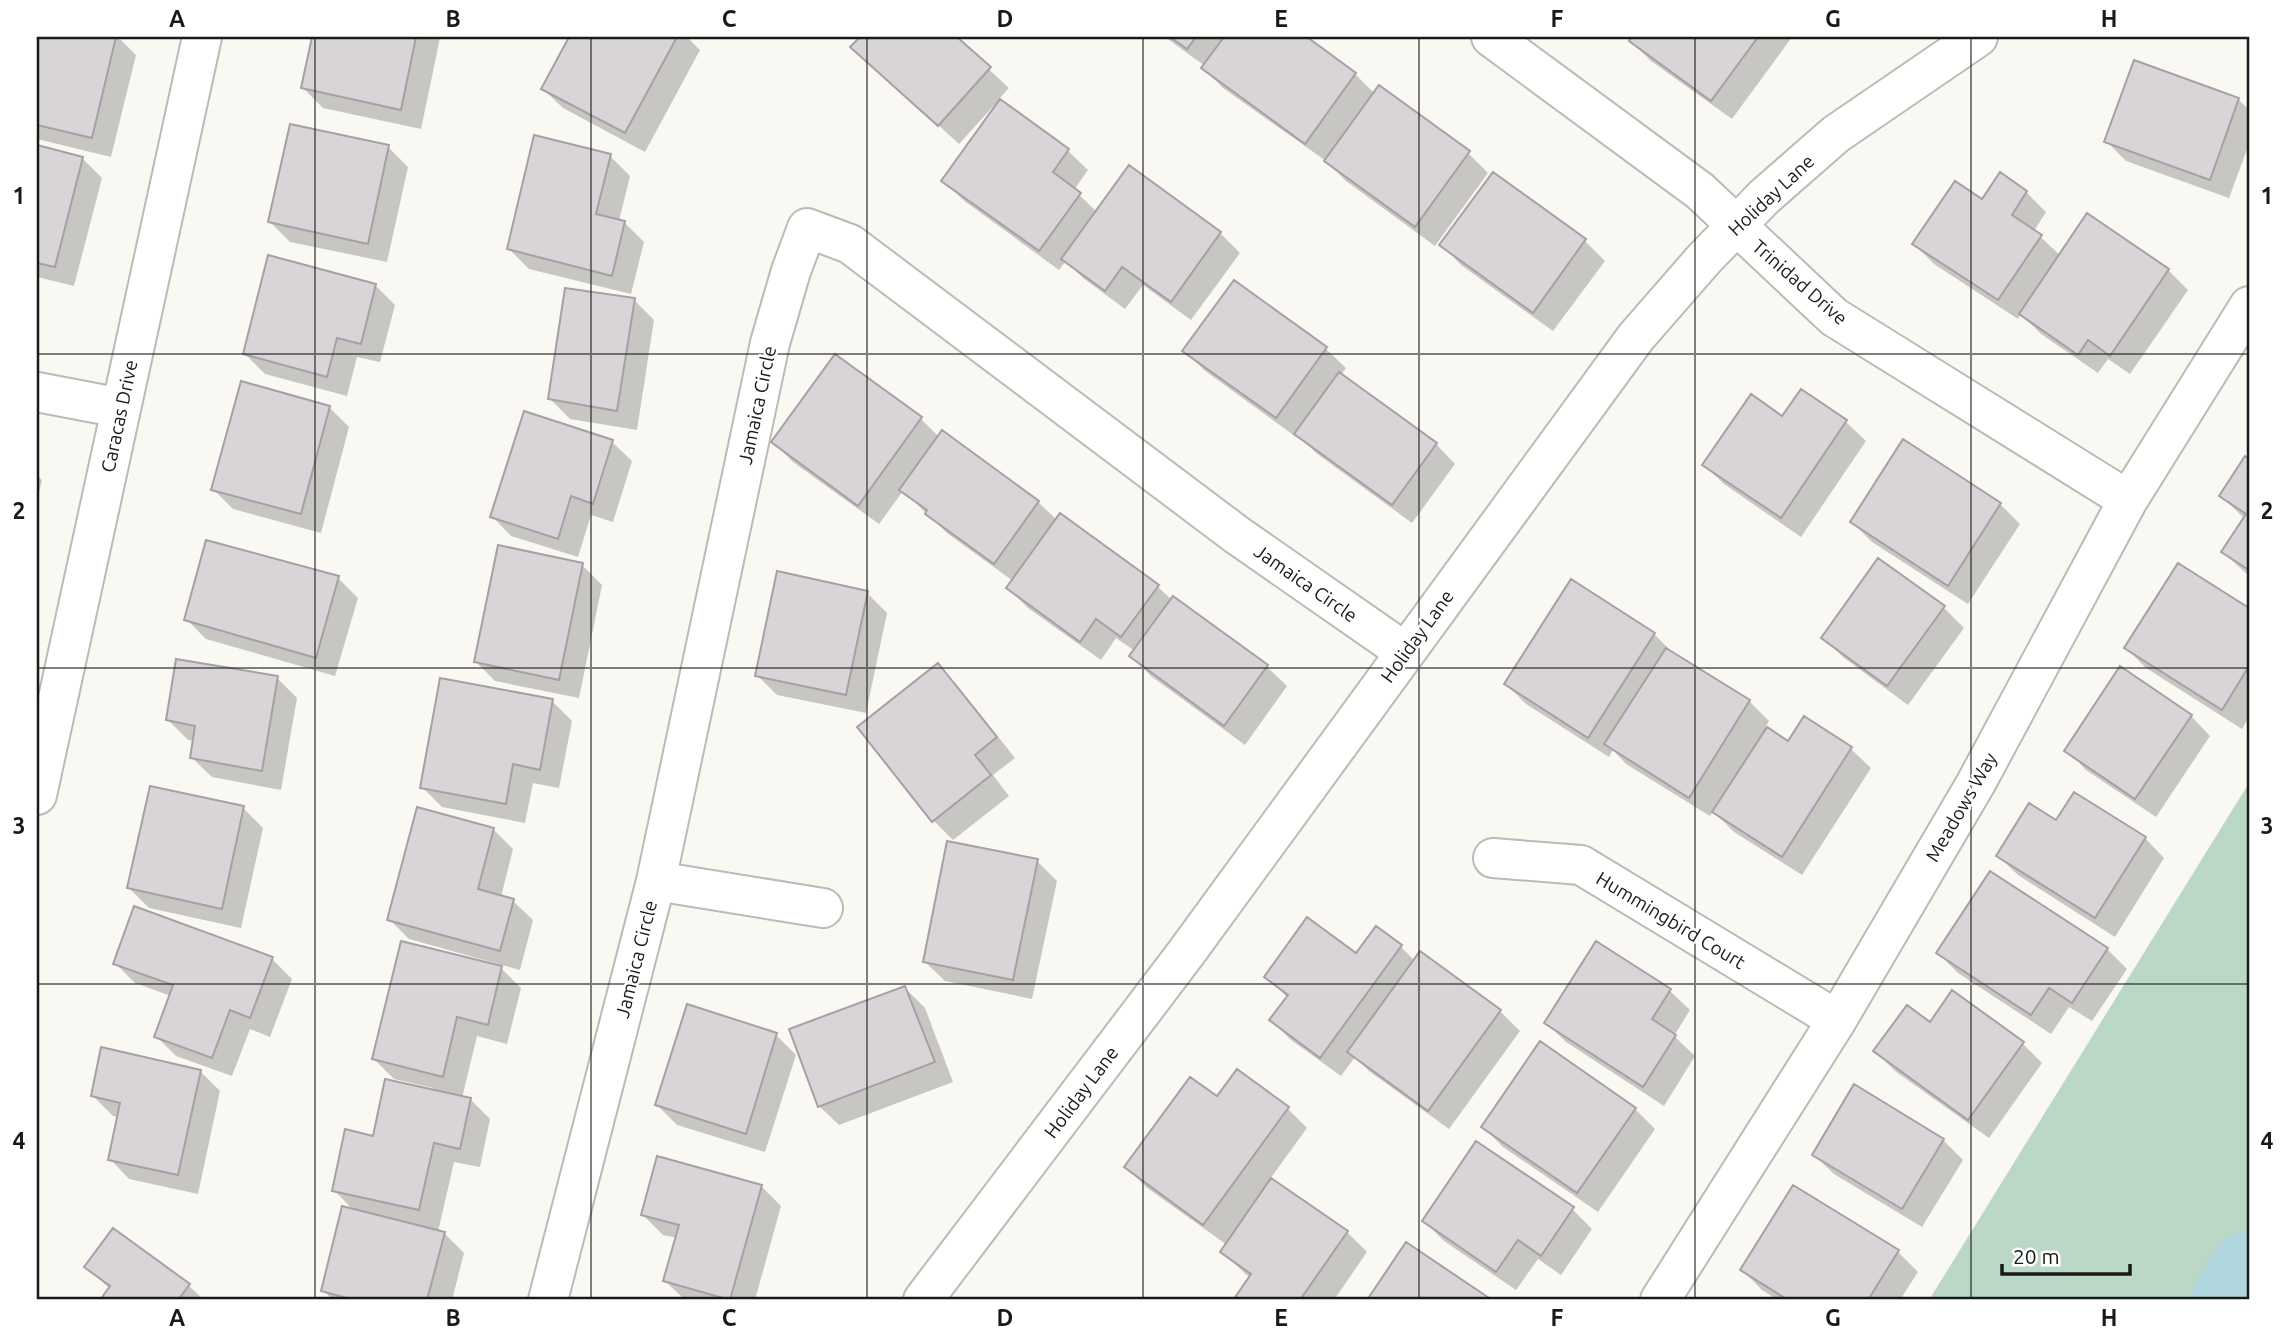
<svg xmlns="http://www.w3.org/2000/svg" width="2286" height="1337" font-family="Ubuntu,sans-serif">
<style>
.green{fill:#bbd8c6}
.shadow{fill:#0003}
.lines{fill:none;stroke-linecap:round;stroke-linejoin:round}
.river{stroke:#afd7dd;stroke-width:77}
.building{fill:#d8d4d8;stroke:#a4a1a5;stroke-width:2}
.minor-casing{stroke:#bcbab5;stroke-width:42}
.minor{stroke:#fff;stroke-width:38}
.grid{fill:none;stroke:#191917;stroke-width:2;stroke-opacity:0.55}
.labels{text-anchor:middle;stroke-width:5;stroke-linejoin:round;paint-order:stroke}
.street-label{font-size:19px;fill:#191917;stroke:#fff}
.neatline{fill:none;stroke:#191917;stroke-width:2.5}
.grid-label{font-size:23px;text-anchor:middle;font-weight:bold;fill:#191917}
</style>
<rect width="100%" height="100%" fill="#faf8f3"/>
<path class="green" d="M2249,783v517h-320z"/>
<path class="shadow" d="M37,37h81l18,18 -25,102 -74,-18z
M313,37h125l2,1 -19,91 -98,-21 -20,-20z
M572,37h115l13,13 -55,102 -82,-44 -20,-19z
M862,37h92l55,51 -11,12 70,51 20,19 -14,20 23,22 32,-45 91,66 20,20 -49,67 -48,-35 -18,24 -42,-31 -17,-17 -7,9 -96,-70 -20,-20 57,-78 -2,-1 -39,43 -106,-97z
M1165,37h139l51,37 20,20 93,59 20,20 -53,73 -89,-65 -20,-20 -103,-73 -20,-20 2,-2z
M1634,37h158l-60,82 -81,-58 -20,-20z
M2238,99l11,11v34l-20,54 -103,-37 -20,-20z
M37,147l45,11 20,20 -28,108 -37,-9z
M388,147l20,20 -21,95 -97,-20 -20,-20z
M610,156l20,20 -11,45 5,1 20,20 -13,52 -102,-25 -20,-20z
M1493,174l92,67 20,20 -52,70 -92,-66 -19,-20z
M2026,192l20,20 -12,19 27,25 107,14 20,20 -58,84 -22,-15 -10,14 -57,-39 -20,-20 -3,5 -84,-55 -20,-20 69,-42z
M1234,282l92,67 20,19 -5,7 95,69 19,20 -43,59 -96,-70 -18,-18 -2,2 -92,-67 -19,-20z
M375,285l20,20 -15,57 -23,-5 -10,39 -82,-22 -20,-20z
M634,300l20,20 -17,110 -67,-11 -20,-20z
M835,356l86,63 18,18 99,65 19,18 100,66 15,14 1,-2 94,69 20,19 -42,59 -94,-69 -20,-20 4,-5 -19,-13 -15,22 -73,-52 -20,-20 5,-7 -66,-48 -44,-42 -24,33 -86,-62 -20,-20z
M329,407l20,20 -28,106 -88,-24 -20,-20z
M1783,418l63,4 20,19 -65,96 -77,-53 -20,-19z
M612,442l20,19 -19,61 -22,-7 -13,42 -67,-21 -19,-20z
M2245,459l4,2v115l-26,-24 22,-33 -24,-23z
M37,475l5,5 -5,21z
M2000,504l20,20 -52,80 -96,-62 -20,-20z
M1879,560l65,48 20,20 -56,77 -65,-48 -20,-20z
M582,565l20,20 -23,113 -84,-17 -20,-20z
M2179,566l70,44v107l-7,12 -96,-61 -20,-20z
M338,578l20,20 -23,78 -129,-37 -20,-20z
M1571,581l83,53 20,20 75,47 20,20 -4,7 23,15 16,-24 47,30 20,19 -69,107 -68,-43 -21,-21 -3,5 -84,-52 -13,-14 -4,7 -83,-53 -20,-20z
M867,593l20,20 -21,100 -89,-18 -20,-20z
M937,665l20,20 58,73 -22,17 16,21 -56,44 -20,-20z
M277,678l20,20 -16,92 -69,-13 -20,-19 3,-17 -7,-1 -20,-20z
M552,701l20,20 -13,67 -26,-5 -8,40 -83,-16 -20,-20z
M2191,716l19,20 -54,81 -70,-47 -19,-20z
M243,808l20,20 -22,100 -92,-20 -20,-20z
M2057,822l88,16 19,20 -49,79 -97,-62 -20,-19z
M493,829l20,20 -12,48 12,4 20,19 -13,50 -111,-31 -20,-20z
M1037,861l20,20 -25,118 -87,-18 -20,-19z
M1376,929l25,18 14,14 6,-8 79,58 20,20 -71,98 -80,-58 -14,-14 -14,19 -50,-36 -20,-20 17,-22 -22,-21 91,-21z
M2107,949l20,20 -35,52 -23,-14 -18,27 -93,-61 -20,-20z
M272,959l20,20 -22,58 -20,-8 -18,47 -56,-20 -20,-20 15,-40 -36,-13 -20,-20z
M501,968l20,20 -14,56 -30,-8 -15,62 8,1 20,20 -10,48 -26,-5 -16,70 6,1 20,20 -12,47h-119l-10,-10 31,-79 -20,-21 41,-52 58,-47v-3l-39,-9 -20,-20z
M905,988l20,20 28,74 -114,43 -20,-19z
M1670,991l20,19 -16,26 21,20 -31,50 -98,-64 -20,-19z
M776,1035l20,20 -31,97 -88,-27 -20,-20z
M2022,1043l20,20 -53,75 -94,-67 -20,-20z
M1540,1044l95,65 20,20 -57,83 -95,-65 -20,-20z
M200,1071l20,20 -22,103 -69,-15 -19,-20 9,-42 -6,-1 -20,-20z
M1217,1099l71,10 19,19 -37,51 77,53 20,20 -33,48h-97l-1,-1 14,-21 -28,-26 5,-7 -81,-58 -20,-20z
M1943,1140l20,20 -41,67 -88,-53 -20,-19z
M761,1186l20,20 -26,94h-70l-20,-19 12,-43 -14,-3 -20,-20z
M1794,1187l104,65 20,20 -18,28h-122l-16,-10 -20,-20z
M1572,1209l20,20 -31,46 -23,-16 -22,31 -72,-49 -20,-20z
M1407,1245l82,55h-120z
M87,1267l101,18 16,15h-102l8,-11z"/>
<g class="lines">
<path class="river" d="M2230,1300l19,-31"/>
</g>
<path class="building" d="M37,37h79l-24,101 -55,-13z
M312,37h104l-15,73 -100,-22z
M569,37h108l-52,96 -84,-44z
M860,37h97l34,30 -53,59 -88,-79z
M1170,37h26l-9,12z
M1224,37h83l49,36 -51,71 -104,-76z
M1632,37h126l-47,64 -82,-60z
M2134,60l105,38 -29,82 -106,-38z
M1379,85l91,66 -55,76 -91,-66z
M1000,99l69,50 -16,23 28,21 -42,58 -98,-70z
M290,124l99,21 -21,99 -100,-22z
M534,135l77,19 -15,60 29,7 -13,55 -105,-27z
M37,145l46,12 -28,110 -18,-4z
M1129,165l92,67 -50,70 -49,-35 -17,24 -44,-32z
M1493,172l93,67 -53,74 -94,-68z
M2000,172l27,19 -15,24 30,20 -44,65 -86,-56 43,-63 27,18z
M2087,213l82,56 -59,87 -22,-16 -10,15 -59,-41z
M268,255l108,29 -15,60 -24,-6 -10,39 -84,-23z
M1234,280l93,67 -51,71 -94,-67z
M565,288l70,10 -18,113 -69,-12z
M835,354l87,63 -64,89 -87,-64z
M1339,372l98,71 -45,62 -98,-71z
M241,381l89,25 -29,108 -90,-24z
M1801,389l46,31 -66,98 -79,-53 49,-71 31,22z
M524,411l89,29 -20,64 -22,-8 -13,43 -68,-22z
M942,430l97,71 -45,63 -69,-50 2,-4 -28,-20z
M1903,439l98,64 -53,83 -98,-64z
M2245,456l4,3v111l-28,-18 25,-38 -27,-18z
M1060,513l99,72 -38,52 -25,-18 -16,23 -74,-54z
M206,540l133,36 -23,82 -132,-38z
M498,545l85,18 -24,117 -85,-18z
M1878,558l67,48 -58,80 -66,-48z
M2178,563l71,45v58l-27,44 -98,-62z
M777,571l91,20 -22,104 -91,-19z
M1571,579l84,54 -67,105 -84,-54z
M1173,596l95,69 -44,61 -95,-70z
M1666,648l84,52 -61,98 -85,-54z
M176,659l102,17 -16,95 -72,-13 5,-32 -29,-6z
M938,663l59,74 -22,18 16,20 -59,47 -75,-95z
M2120,666l72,49 -57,84 -71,-48z
M440,678l113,21 -13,71 -27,-6 -7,40 -86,-16z
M1804,716l48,31 -70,110 -70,-45 55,-85 21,14z
M150,786l94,20 -22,103 -95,-21z
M2074,792l72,45 -51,81 -99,-62 33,-53 27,17z
M417,807l77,21 -16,61 36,10 -14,52 -113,-31z
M947,841l91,18 -25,121 -90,-18z
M1990,871l118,77 -36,55 -23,-15 -18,27 -95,-62z
M134,906l139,51 -23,61 -20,-8 -18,48 -58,-21 19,-52 -60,-21z
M1307,917l49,36 20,-27 26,19 -82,113 -51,-38 19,-25 -24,-18z
M401,941l101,25 -14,59 -31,-8 -14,60 -71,-18z
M1596,941l75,48 -19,30 24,16 -33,52 -99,-64z
M1420,951l81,59 -73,101 -81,-59z
M905,986l30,76 -117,45 -29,-78z
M1952,990l72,52 -56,78 -95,-69 34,-46 23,17z
M687,1004l90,29 -31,101 -91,-29z
M1540,1041l96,67 -59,85 -96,-66z
M101,1047l100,23 -23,105 -70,-15 12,-57 -29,-7z
M1237,1069l52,38 -86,118 -79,-58 66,-90 27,19z
M385,1079l86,19 -11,51 -26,-6 -15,67 -87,-19 13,-62 28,7z
M1854,1084l90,55 -42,70 -90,-54z
M1476,1141l98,66 -33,49 -23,-16 -22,32 -74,-51z
M657,1156l105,29 -32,115 -67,-19 16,-56 -38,-10z
M1271,1178l77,53 -48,69h-65l-1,-1 17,-25 -31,-22z
M1793,1185l106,65 -31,50h-80l-48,-30z
M342,1206l103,26 -18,68h-73l-33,-9z
M113,1228l77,56 -12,16h-78l10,-14 -26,-19z
M1406,1242l86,58h-125z"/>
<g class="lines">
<defs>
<path id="minor" d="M1491,37l209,154 134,126 294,183
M37,392l84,16
M37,795l165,-758
M1493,858l88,7 256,155
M656,881l167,27
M548,1300l108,-419 114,-538 21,-72 16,-43 43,16 387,291 168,117
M923,1300l263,-347 450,-616 68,-78 60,-62 72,-63 142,-97
M1660,1300l177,-280 139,-237 152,-283 121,-194"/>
</defs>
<use href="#minor" class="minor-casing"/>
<use href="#minor" class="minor"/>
</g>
<path class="grid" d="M315,37v1263M591,37v1263M867,37v1263M1143,37v1263M1419,37v1263M1695,37v1263M1971,37v1263M37,354h2212M37,668h2212M37,984h2212"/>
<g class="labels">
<g class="street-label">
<text transform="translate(1771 195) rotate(-43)" y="7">Holiday Lane</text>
<text transform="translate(1800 282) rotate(41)" y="7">Trinidad Drive</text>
<text transform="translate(757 405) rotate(-78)" y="7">Jamaica Circle</text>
<text transform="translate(119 416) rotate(-78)" y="7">Caracas Drive</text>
<text transform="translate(1306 583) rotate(35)" y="7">Jamaica Circle</text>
<text transform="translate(1417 636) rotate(-54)" y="7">Holiday Lane</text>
<text transform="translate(1961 807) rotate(-60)" y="7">Meadows Way</text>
<text transform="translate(1671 920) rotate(31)" y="7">Hummingbird Court</text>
<text transform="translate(636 959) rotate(-76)" y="7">Jamaica Circle</text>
<text transform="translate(1081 1092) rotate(-53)" y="7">Holiday Lane</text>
</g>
</g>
<rect width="2286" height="1337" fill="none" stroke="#ffffff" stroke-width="77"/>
<path d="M2002 1264v10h128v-10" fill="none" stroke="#191917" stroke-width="3.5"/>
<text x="2013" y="1264" font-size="21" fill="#191917" stroke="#ffffff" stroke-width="5" paint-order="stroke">20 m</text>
<rect x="38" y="38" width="2210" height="1260" class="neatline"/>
<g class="grid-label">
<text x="177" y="27">A</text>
<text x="453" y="27">B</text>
<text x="729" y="27">C</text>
<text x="1005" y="27">D</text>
<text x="1281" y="27">E</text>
<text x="1557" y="27">F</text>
<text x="1833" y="27">G</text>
<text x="2109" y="27">H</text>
<text x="19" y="204">1</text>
<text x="2267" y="204">1</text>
<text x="19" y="519">2</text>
<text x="2267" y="519">2</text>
<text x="19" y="834">3</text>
<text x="2267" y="834">3</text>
<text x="19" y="1149">4</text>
<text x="2267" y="1149">4</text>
<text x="177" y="1326">A</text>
<text x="453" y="1326">B</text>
<text x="729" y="1326">C</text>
<text x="1005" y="1326">D</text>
<text x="1281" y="1326">E</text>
<text x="1557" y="1326">F</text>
<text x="1833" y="1326">G</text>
<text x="2109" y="1326">H</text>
</g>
</svg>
